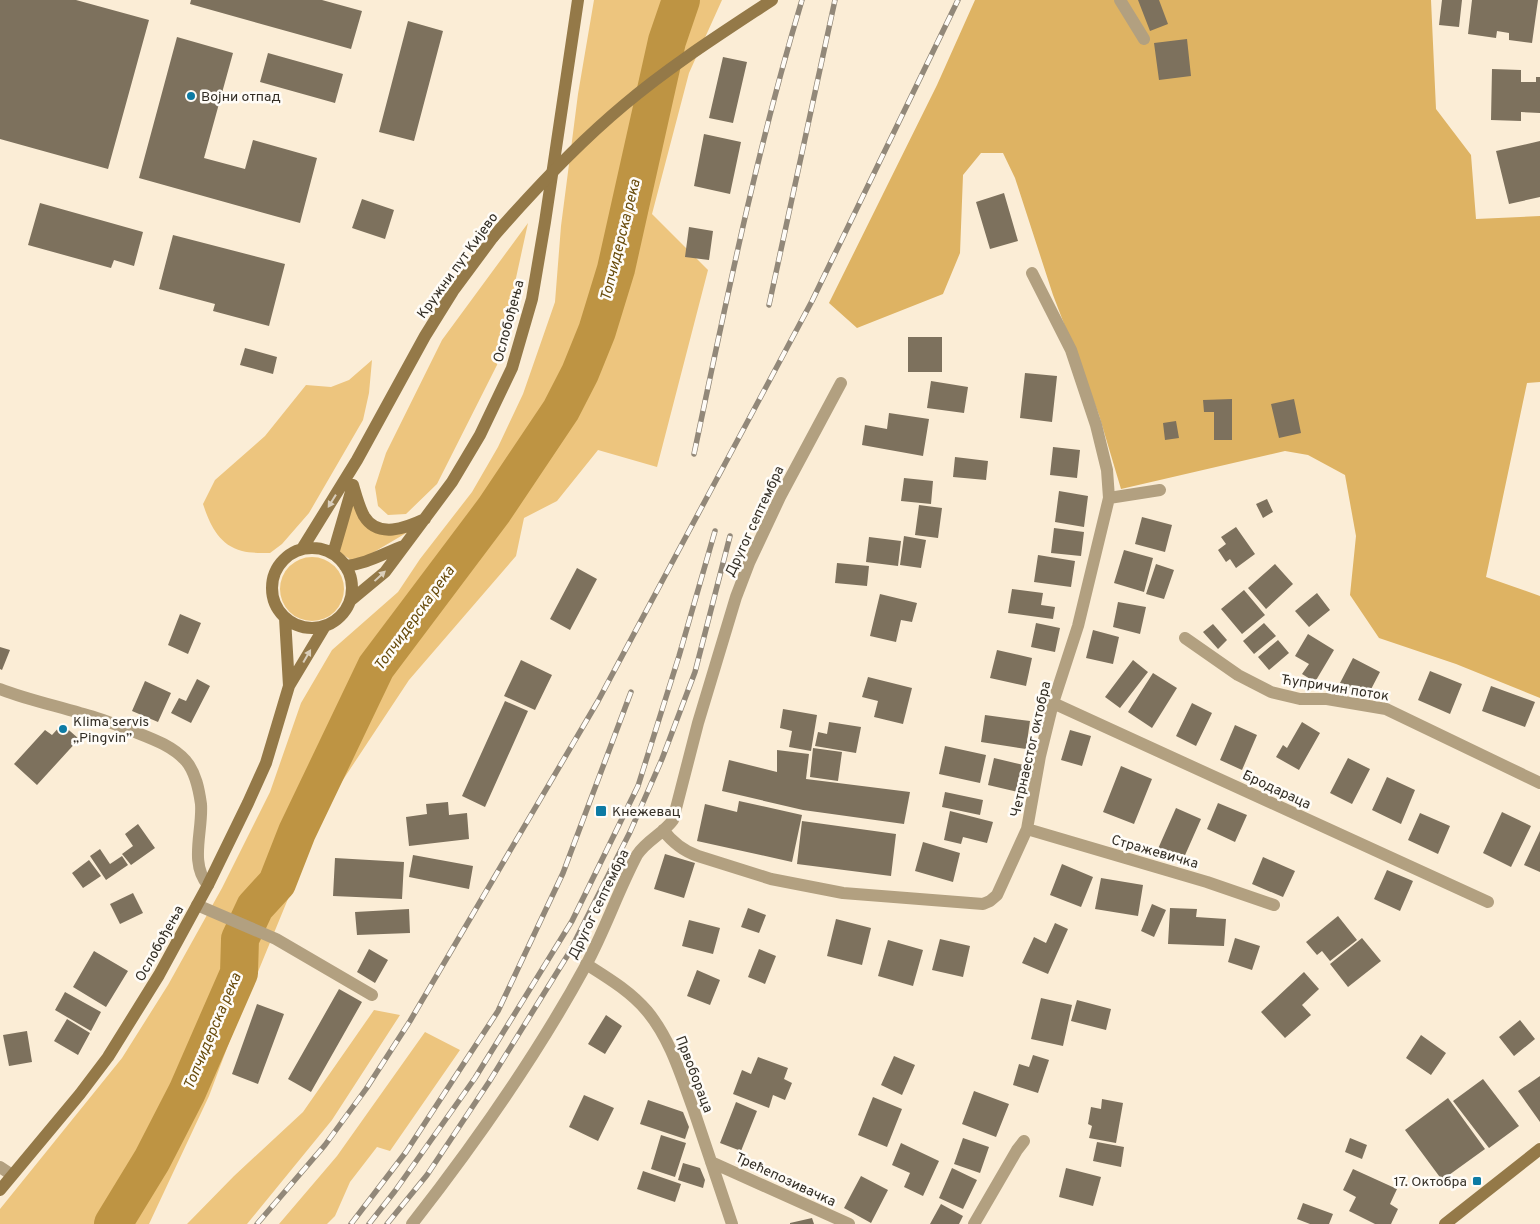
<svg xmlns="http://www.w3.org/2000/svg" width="1540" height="1224" font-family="Overpass,sans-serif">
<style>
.green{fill:#edc57e}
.forest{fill:#deb363}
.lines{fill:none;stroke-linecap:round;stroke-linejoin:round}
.river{stroke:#be9443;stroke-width:38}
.building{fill:#7d715d}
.street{stroke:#b2a080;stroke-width:12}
.secondary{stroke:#947948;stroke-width:12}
.rail-casing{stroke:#928879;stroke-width:5.5}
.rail{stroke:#fffcf7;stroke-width:4;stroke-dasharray:11;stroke-linecap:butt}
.secondary-bridge{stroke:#947948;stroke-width:12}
.oneway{fill:#daceba}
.poi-dot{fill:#0d7ba4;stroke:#fffcf7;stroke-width:2}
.labels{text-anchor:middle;stroke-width:5;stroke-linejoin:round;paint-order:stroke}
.poi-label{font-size:14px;fill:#332e25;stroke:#fffcf7;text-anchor:start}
.street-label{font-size:14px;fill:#332e25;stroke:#fffcf7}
.water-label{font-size:15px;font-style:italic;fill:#684b0b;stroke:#fffcf7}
</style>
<rect width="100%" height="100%" fill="#fbedd6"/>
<path class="green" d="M594,0h128l-33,73 -37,141 56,56 -51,197 -59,-17 -41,51 -33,17 -8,38 -107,124 -82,124 -97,236 -21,56 -60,128h-28l49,-77 49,-105 -16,3 -61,131 -35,48h-107v-15l122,-151 46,-73 54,-97 48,-96 31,-89 31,-53 66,-58 22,-33 52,-67 26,-45 25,-53 32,-92 6,-76 7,-54 10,-78z
M528,223l-31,142 -60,119 -31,30 -18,1 -10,-9 -3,-19 11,-34 56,-113z
M372,360l-3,33 -6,27 -54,93 -27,31 -12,9c-9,0 -20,0 -28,-2 -23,-6 -32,-26 -39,-47l12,-24 50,-44 41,-51 25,2 18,-7z
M353,501l22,30 38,-2 -44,26 -18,5 -12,-8z
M280 589a32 32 0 1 1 64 0a32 32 0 1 1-64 0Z
M374,1010l26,5 -68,105 -85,104h-60l47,-48 69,-64z
M425,1032l35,18 -70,101 -13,-4 -27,35 -15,34 -8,8h-48l58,-68z"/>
<path class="forest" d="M975,0h456l5,109 35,46 5,64 64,-3v166l-13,1 -41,194 54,19v102l-84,-34 -77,-26 -29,-43 6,-59 -11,-61 -37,-20 -23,-4 -164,38 -22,-74 -46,-120 -38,-117 -12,-25h-22l-18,22 -3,78 -17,41 -86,34 -28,-25 108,-218z"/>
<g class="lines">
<path class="river" d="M113,1224l39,-64 35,-68 52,-119 1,-34 15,-32 22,-24 20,-51 79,-165 118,-157 67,-100 19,-37 17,-42 19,-62 51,-228 14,-41"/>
</g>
<path class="building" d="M0,0h76l73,20 -41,149 -108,-30z
M191,0h131l40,11 -11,38 -161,-45z
M1138,0h21l9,24 -18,7z
M1442,0h20l-3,27 -20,-2z
M1472,0h66l-6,43 -23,-3v-7l-12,-2 -1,7 -28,-4z
M408,21l35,10 -29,110 -35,-9z
M177,37l56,16 -29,105 41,11 8,-29 64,18 -17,65 -161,-45z
M1187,39l4,37 -32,4 -5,-37z
M268,53l75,21 -8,29 -75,-21z
M723,57l24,5 -14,61 -24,-5z
M1492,69l29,1v12h15v-5h4v36l-19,-1v9l-30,-1z
M704,134l37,8 -11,52 -36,-8z
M1540,141v56l-31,7 -13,-53z
M1004,193l14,48 -28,8 -14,-47z
M362,199l32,11 -9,29 -33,-11z
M40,203l103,29 -9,34 -20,-6 -3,8 -83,-23z
M689,227l24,4 -4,29 -24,-3z
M173,235l112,29 -16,62 -56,-15 2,-7 -56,-15z
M908,337h34v35h-34z
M245,348l32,9 -4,17 -33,-9z
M1025,373l32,3 -5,46 -32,-4z
M931,381l37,6 -4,26 -37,-5z
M1232,399v41h-18v-28h-10l-1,-12z
M1294,399l7,34 -22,5 -8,-34z
M889,413l40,6 -6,37 -61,-11 3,-20 22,4z
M1176,421l3,17 -14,2 -2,-17z
M1053,447l27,3 -3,28 -27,-3z
M955,457l33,4 -2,19 -33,-3z
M904,478l29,3 -2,23 -30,-3z
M1059,491l29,5 -4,31 -29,-5z
M1267,499l6,13 -10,6 -7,-14z
M919,505l23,3 -4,30 -23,-3z
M1142,517l30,8 -7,27 -30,-8z
M1236,527l19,27 -19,14 -6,-9 -4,3 -8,-12 8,-6 -5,-7z
M1054,528l30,4 -3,24 -30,-3z
M904,536l22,4 -5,28 -21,-3z
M869,537l32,4 -3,25 -32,-4z
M1124,550l29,8 -9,34 -30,-9z
M1038,555l37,6 -4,26 -37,-5z
M837,563l32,3 -2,20 -32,-3z
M1156,564l18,6 -10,29 -18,-5z
M1275,564l18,20 -27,25 -18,-21z
M577,568l20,11 -27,51 -20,-11z
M1012,589l31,4 -2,12 14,2 -2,12 -45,-6z
M1244,590l21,25 -23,19 -21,-25z
M1317,593l13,17 -21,17 -14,-16z
M880,594l37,9 -5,19 -11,-2 -5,22 -26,-6z
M1118,602l28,5 -6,27 -27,-7z
M180,614l21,9 -13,31 -20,-9z
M1036,623l24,5 -5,24 -24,-5z
M1264,623l12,13 -22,18 -11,-13z
M1213,624l14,16 -9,9 -15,-17z
M1093,630l26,7 -6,27 -27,-6z
M1308,634l26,16 -19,32 -13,-8 7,-10 -14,-8z
M1278,640l11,13 -20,17 -11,-13z
M0,647l10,3 -8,20 -2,-1z
M997,650l35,8 -6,28 -36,-8z
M1353,658l27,14 -13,25 -27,-14z
M521,660l31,15 -17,35 -31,-14z
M1133,660l15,12 -28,36 -15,-11z
M1430,671l32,13 -12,30 -32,-14z
M1153,673l24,15 -25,40 -24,-16z
M868,677l44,11 -9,36 -29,-7 4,-16 -16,-4z
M197,679l13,7 -19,37 -20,-10 8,-15 7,3z
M145,681l26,12 -13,29 -26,-11z
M1491,686l44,16 -10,25 -43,-16z
M505,701l23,10 -43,96 -23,-11z
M1192,703l20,10 -16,33 -20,-10z
M783,709l34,6 -6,36 -22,-4 3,-16 -12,-3z
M985,715l45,6 -4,28 -45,-7z
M829,722l32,5 -5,26 -41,-7 3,-14 9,2z
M1302,722l18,11 -21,37 -23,-13 7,-12 4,3z
M62,724l17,15 -42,46 -23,-21 31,-34 7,5z
M1235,725l22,10 -15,35 -22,-10z
M1070,730l21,6 -9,30 -21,-6z
M945,746l41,9 -6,28 -41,-9z
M813,748l29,4 -4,29 -28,-4z
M777,750l32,4 -3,25 104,13 -6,32 -101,-14 -81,-19 7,-31 48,12z
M994,758l34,8 -6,27 -34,-8z
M1348,758l22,11 -18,35 -22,-11z
M1121,766l31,13 -18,45 -31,-12z
M1387,777l28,13 -14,34 -29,-14z
M945,792l38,8 -3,15 -38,-8z
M739,801l63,14 -10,47 -95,-21 8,-37 32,8z
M448,802l1,13 18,-2 2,26 -60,7 -3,-29 21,-3 -1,-10z
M1218,803l29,12 -12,27 -28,-13z
M1176,808l25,11 -19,43 -25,-11z
M950,811l43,11 -6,21 -24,-6 -2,7 -17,-4z
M1502,812l29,14 -20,41 -28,-14z
M1420,813l30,13 -12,28 -30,-14z
M802,821l94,13 -5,42 -94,-12z
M138,824l17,24 -24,17 -9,-11 11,-8 -8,-12z
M1540,831v41l-16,-7z
M923,842l37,11 -7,29 -38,-11z
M100,849l10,15 12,-8 6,9 -22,15 -16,-24z
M665,854l30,9 -11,35 -30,-9z
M413,855l60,11 -4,23 -60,-12z
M1263,857l32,14 -12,26 -31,-13z
M335,858l69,4 -2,37 -69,-3z
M89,860l12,16 -18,12 -11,-15z
M1062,864l31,13 -12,30 -31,-12z
M1387,870l26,11 -13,30 -26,-12z
M1101,878l42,7 -5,31 -43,-7z
M133,893l10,20 -23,11 -10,-20z
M1152,904l14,6 -12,27 -13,-6z
M748,908l18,7 -7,18 -18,-6z
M1170,908l27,1 -1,8 30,2 -2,27 -56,-2z
M409,909l1,24 -53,2 -2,-23z
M1338,916l19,24 -27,21 -8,-10 -5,4 -11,-13z
M836,919l35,9 -9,37 -35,-9z
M689,920l31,8 -7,26 -31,-8z
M1055,923l13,6 -20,45 -26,-11 12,-26 12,6z
M1235,938l25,8 -8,24 -24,-8z
M1362,938l19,23 -33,26 -18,-23z
M940,939l30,7 -7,31 -31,-7z
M888,940l35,10 -10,36 -35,-10z
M369,949l19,11 -13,23 -18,-11z
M759,949l17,7 -11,28 -17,-7z
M94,951l34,20 -22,36 -33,-20z
M697,970l23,10 -10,25 -23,-9z
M1304,972l15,17 -17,16 9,10 -26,23 -24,-26z
M339,989l23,13 -51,90 -23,-13z
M65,992l36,20 -10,19 -36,-21z
M1041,998l31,7 -9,41 -32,-7z
M1077,1000l34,9 -5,21 -35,-9z
M257,1004l27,10 -26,70 -26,-10z
M606,1015l16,11 -17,28 -17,-10z
M67,1019l23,14 -12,22 -24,-14z
M1520,1020l15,19 -21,17 -15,-19z
M27,1031l5,31 -23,4 -6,-31z
M1421,1035l25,18 -15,22 -25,-17z
M1033,1055l16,5 -11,33 -25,-8 6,-21 10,3z
M894,1056l21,9 -13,30 -21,-10z
M758,1057l30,11 -4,11 8,4 -7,17 -12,-5 -4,13 -36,-14 9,-24 9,4z
M1540,1076v46l-22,-31z
M1483,1079l36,47 -30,22 -36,-47z
M974,1091l35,13 -13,33 -34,-13z
M584,1095l30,13 -16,33 -29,-14z
M873,1097l29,12 -15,38 -29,-12z
M1448,1098l37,51 -43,31 -37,-50z
M1102,1099l21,4 -7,40 -27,-5 3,-12 -4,-2 3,-17 10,2z
M648,1100l35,12 6,15 -4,12 -45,-15z
M736,1102l21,9 -16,40 -21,-8z
M661,1135l25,8 -11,34 -24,-8z
M963,1138l26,9 -9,26 -26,-9z
M1350,1138l17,7 -5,14 -17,-7z
M1097,1142l27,5 -3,20 -28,-6z
M901,1143l38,18 -16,35 -19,-9 6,-14 -18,-8z
M683,1163l17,5 5,12 -2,8 -25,-8z
M952,1168l25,12 -14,29 -24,-11z
M1066,1168l35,9 -8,29 -34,-9z
M1353,1169l44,20 -7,15 8,5 -7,15h-16l-26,-13 7,-14 -13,-7z
M643,1171l38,13 -6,18 -38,-13z
M861,1176l27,14 -17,33 -27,-15z
M1303,1203l30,11 -4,10h-19l-13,-5z
M941,1204l22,12 -4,8h-29z
M812,1218l2,6h-24v-1z"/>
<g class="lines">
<path class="street" d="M1120,0l24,39
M1109,498l51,-8
M1185,638l53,37 33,17 29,7h27l59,10 154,74
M0,689c26,10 53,16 80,24 17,4 34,11 50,17 20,8 42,15 56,31 10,12 13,29 15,43 2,27 -12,59 7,81
M1053,703l435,199
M1027,829l180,53 67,23
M663,830c10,13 20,21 35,26l73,23 72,14 140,11 7,-3 7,-6 30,-66 13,-73 13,-53 25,-77 31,-128 -2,-28 -11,-45 -25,-75 -39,-77
M197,905l79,34 96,56
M586,964c22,14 44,27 61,47 24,29 34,65 47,100 13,38 25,75 38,113
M711,1162l138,62
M0,1167l12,8
M412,1224c64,-82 124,-167 174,-259 19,-35 32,-74 51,-110 10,-15 26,-21 36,-35l25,-97 38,-126 13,-34 31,-66 61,-114
M974,1224l43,-74 7,-9"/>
<path class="secondary" d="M353,485c3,10 6,22 11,31 14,23 42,12 61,3
M272 588a40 40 0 1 1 80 0a40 40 0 1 1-80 0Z
M302,549l55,-89 68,-124 28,-45 40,-54
M333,554l20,-69
M345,566c22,-2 39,-13 59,-20
M350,601l35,-29 67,-90 28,-47 32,-67 20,-69 13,-77 33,-222
M285,618l4,68
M0,1190l80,-96 28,-37 51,-82 49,-90 40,-82 18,-40 23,-77 36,-60
M1445,1224l95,-75"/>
<defs>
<path id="rail" d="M769,305l66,-305
M694,454c32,-152 63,-305 108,-454
M257,1224l68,-79 41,-56 44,-68 188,-320 214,-400 146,-301
M351,1224l55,-72 92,-141 65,-138 68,-181
M369,1224l26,-33 80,-113 97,-157 66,-135 41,-130 36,-125
M387,1224l40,-49 62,-93 80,-129 61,-121 32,-73 33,-87 35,-136"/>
</defs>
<use href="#rail" class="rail-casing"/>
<use href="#rail" class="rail"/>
<path class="secondary-bridge" d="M493,237c41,-47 83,-92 131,-132 46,-39 98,-72 148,-105"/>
</g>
<defs><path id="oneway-solid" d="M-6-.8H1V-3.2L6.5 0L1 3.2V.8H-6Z" transform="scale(1.25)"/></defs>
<g class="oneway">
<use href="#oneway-solid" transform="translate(332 501) rotate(122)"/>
<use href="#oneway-solid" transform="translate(380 576) rotate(-43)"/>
<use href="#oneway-solid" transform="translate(307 656) rotate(-60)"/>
</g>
<g class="poi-dot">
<circle cx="191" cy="96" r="5"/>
<circle cx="63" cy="729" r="5"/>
<rect x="595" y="805" width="12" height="12" rx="2.5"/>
<rect x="1472" y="1176" width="10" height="10" rx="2.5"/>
</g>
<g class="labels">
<g class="poi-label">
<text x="201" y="101">Војни отпад</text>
<text x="73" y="726">Klima servis<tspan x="73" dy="16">„Pingvin”</tspan></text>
<text x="612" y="816">Кнежевац</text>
<text x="1467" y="1186" text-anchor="end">17. Октобра</text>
</g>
<g class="street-label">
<text transform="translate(457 265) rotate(-54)" y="5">Кружни пут Кијево</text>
<text transform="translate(508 321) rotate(-75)" y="5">Ослобођења</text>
<text transform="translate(754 521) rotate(-65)" y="5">Другог септембра</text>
<text transform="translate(1335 687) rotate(9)" y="5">Ћупричин поток</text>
<text transform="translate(1030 749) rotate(-77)" y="5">Четрнаестог октобра</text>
<text transform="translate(1277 789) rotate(25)" y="5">Бродараца</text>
<text transform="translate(1155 851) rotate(16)" y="5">Стражевичка</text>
<text transform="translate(598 904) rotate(-64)" y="5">Другог септембра</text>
<text transform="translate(159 943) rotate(-61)" y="5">Ослобођења</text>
<text transform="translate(695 1074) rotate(69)" y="5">Првобораца</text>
<text transform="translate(786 1179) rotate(25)" y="5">Трећепозивачка</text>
</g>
<g class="water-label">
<text transform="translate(620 240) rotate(-76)" y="5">Топчидерска река</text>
<text transform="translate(414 618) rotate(-54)" y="5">Топчидерска река</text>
<text transform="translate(212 1031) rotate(-67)" y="5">Топчидерска река</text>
</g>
</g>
</svg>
